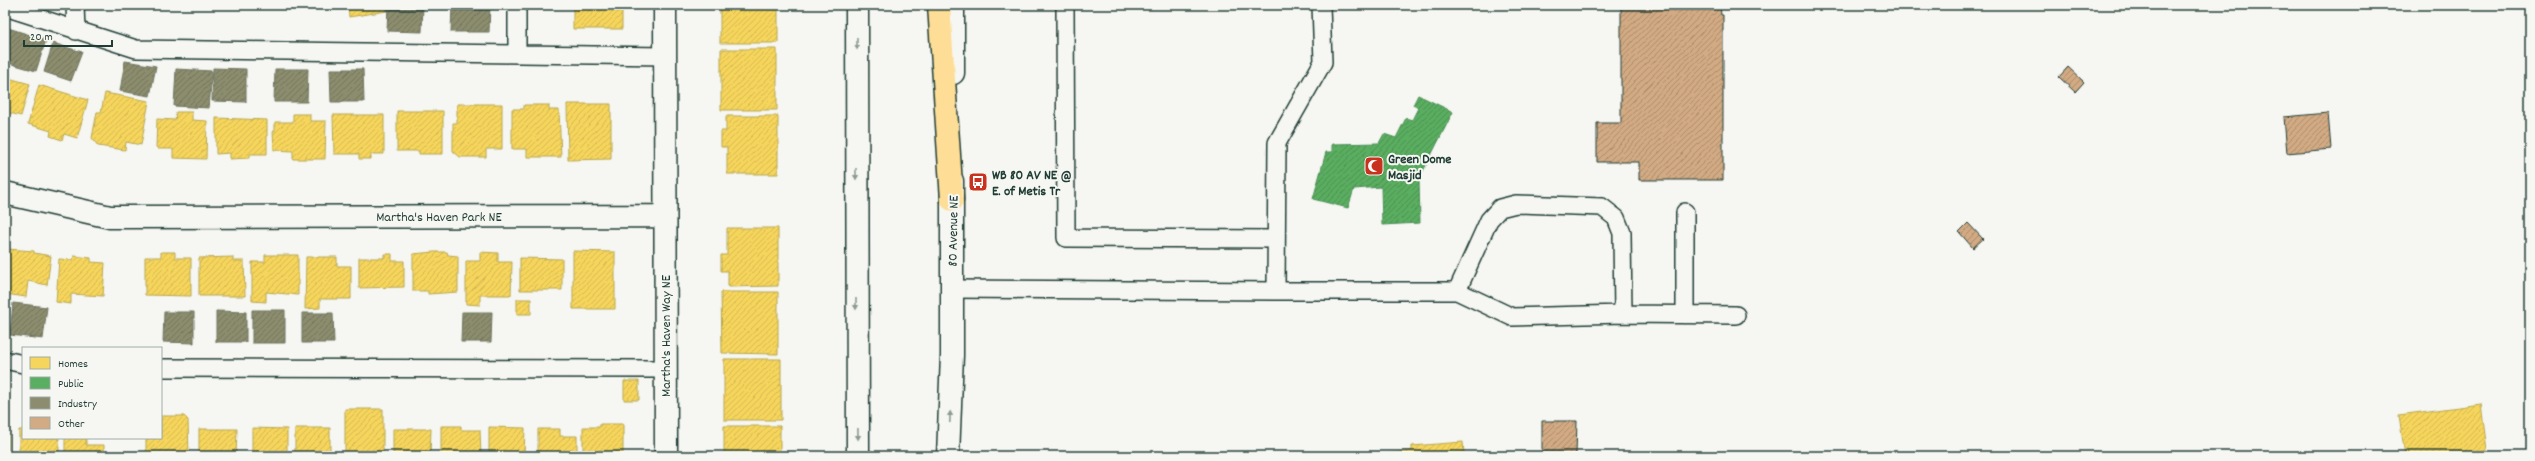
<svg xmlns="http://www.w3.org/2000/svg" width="2535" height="461" font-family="Dekko,sans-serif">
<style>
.homes{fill:url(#homes-hatch);stroke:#b6a750}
.public{fill:url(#public-hatch);stroke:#488c54}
.industry{fill:url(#industry-hatch);stroke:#6b745d}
.building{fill:url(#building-hatch);stroke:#1f3d34}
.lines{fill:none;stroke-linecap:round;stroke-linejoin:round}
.service-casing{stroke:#1f3d34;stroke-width:20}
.minor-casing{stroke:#1f3d34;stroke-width:25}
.secondary-casing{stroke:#1f3d34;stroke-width:25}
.primary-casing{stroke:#1f3d34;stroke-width:25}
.service{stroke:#f6f6f2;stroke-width:17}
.minor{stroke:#f6f6f2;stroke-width:22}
.secondary{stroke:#f6f6f2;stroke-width:22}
.primary{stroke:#fedd96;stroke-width:22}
.oneway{fill:#8a9a93}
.labels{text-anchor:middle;stroke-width:4;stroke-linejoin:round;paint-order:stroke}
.poi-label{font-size:14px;font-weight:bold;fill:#1f3d34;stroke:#f6f6f2;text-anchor:start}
.street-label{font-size:14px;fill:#1f3d34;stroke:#f6f6f2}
</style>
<defs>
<pattern id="homes-hatch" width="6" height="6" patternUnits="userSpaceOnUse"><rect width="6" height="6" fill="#f6d55c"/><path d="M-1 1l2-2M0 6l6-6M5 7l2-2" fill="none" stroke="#d2b851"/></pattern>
<pattern id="public-hatch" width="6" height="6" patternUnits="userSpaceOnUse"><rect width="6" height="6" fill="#5aae61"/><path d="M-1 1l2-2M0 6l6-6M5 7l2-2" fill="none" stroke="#4a8f51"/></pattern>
<pattern id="industry-hatch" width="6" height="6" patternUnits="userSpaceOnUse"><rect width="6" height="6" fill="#8c8c6e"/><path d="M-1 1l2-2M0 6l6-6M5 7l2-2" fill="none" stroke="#72745b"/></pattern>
<pattern id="building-hatch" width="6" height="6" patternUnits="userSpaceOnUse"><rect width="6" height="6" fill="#d2aa83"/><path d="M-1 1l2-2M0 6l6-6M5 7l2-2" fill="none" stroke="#aa8c6c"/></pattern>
</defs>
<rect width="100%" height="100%" fill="#f6f6f2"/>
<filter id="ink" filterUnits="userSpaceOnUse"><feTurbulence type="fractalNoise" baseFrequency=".025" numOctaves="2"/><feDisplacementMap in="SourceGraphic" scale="8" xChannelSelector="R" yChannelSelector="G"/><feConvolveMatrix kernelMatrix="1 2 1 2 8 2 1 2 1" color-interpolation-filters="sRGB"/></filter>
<g filter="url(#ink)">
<path class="homes" d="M348,5h38l1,6 -38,6z
M573,5l49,1v23h-49z
M720,5h58v38h-58z
M721,49h56v61h-56z
M5,77l25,7 -9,32 -15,-4 -1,2z
M39,85l49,15 -11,38 -13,-4 -2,6 -12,-4 1,-5 -23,-7z
M105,93l44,8 -8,44 -15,-3 -1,8 -27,-4 -6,-8 5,-26h4z
M457,104h45v45h-16v8h-26l-7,-6v-28h4z
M567,104h44v55l-43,1z
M524,105h25v5h10l2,47h-34v-8h-15v-40h12z
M397,111h46v43h-24v-3h-22z
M176,112h16v8l15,1 -1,38 -33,-1v-9h-15l-2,-2 1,-28 18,1z
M293,114h17v7h16l-1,38h-32v-8l-19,-1 -1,-19h2v-9h18z
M333,115h51v39h-13v5h-12v-5h-25z
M726,116h52v58h-51v-27h-6v-16h5z
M216,118l51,2v34h-17v4l-20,1v-6l-14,1z
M727,228h51v58l-50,1v-16h-7v-16h6z
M7,249l27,2v2l17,3 -4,29 -19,-4 -2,16 -21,-3z
M573,251l42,1v57h-42z
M161,252h14v6h16v38l-46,-1v-38h16z
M434,252h13l1,3 10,1v36l-30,2v-3h-15v-37z
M480,252l18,1v9h14l-1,33h-31v10l-14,-1v-43h14z
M384,254h8v7h12v26l-45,1v-30h25z
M265,255h33v40l-32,-3v10l-14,-1v-39h13z
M74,256l17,2v4l14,1 -2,33 -32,-2v10l-15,-2 3,-43 14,1z
M233,257v4h11l1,35h-46v-38z
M306,257h31v9h14v33h-31v9l-15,1z
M520,258l42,1v31h-42z
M721,292h57v62l-56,-1z
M517,299h14v15h-14z
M724,359h57v61h-57z
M624,381h15v19h-15z
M2481,404l6,46 -43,6h-39l-6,-41z
M345,409h38v47h-38z
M161,416h23l4,4 1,36h-43v-18h15z
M5,423h3v33h-3z
M600,424h23v32h-40v-29h17z
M441,426h20v4h19l1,26h-40z
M724,426h56v30h-56z
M489,427l36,1 -1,28h-35z
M252,428l35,1v27h-35z
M295,428h35v28h-35z
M199,429h38l-1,27h-37z
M393,429h38l-1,27h-37z
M538,429h22v7h17v20h-39z
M19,430h4v8h36v18h-40z
M65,438h21v7h18v11h-39z
M1463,442l1,11h3v3h-106l51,-5v-5z"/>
<path class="public" d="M1418,95l35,17 -34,67 1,44 -38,2 -1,-38 -27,2 -6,19 -35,-9 13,-47h6v-8l47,-1 5,-9 12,4 10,-20 6,2 6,-12 -5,-3z"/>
<path class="industry" d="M388,5h35l-1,27 -35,-1z
M452,5h38l-1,27h-38z
M5,27l41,13 -10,31 -31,-9z
M53,43l29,9 -11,29 -27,-9z
M125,61l31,5 -6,30 -30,-5z
M213,68l33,1v33l-34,-1z
M176,69l36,2 -3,37 -35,-2z
M275,69h33l-1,33h-33z
M330,69h33l1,33h-33z
M13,303l34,4 -4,32 -33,-4z
M252,310h33v33h-33z
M216,311l30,1v30h-30z
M164,312h30v31l-31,-1z
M462,312h30l-1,30h-30z
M302,313h31l1,30h-32z"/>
<path class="building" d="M1621,5h99l1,10h2v165h-84v-18h-42v-39h24z
M2068,67l16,15 -9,10 -16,-15z
M2328,113l3,36 -44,4 -3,-36z
M1968,223l15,16 -10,9 -14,-16z
M1542,421h35l-1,34h-34z"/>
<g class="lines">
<defs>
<path id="service" d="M75,5l1,26
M1065,5l1,233 210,1
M5,7l131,42 529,7
M517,54v-49
M1685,212v103
M951,289l325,2 1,-148 46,-81 -2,-57
M1276,291h181l32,-71 11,-12 16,-4 86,3 14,11 6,15 1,81 113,1
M1457,291l55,26 111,-3
M5,360l18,4
M161,368l504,1"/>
<path id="minor" d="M665,5l1,451
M5,193l105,24 555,-1"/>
<path id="secondary" d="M857,5l1,451
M953,73v-68
M948,456l4,-101v-174"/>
<path id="primary" d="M939,5l13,195"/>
</defs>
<use href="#service" class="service-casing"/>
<use href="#minor" class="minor-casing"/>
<use href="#secondary" class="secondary-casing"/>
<use href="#primary" class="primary-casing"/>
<use href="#service" class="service"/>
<use href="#minor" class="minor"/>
<use href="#secondary" class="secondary"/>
<use href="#primary" class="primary"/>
</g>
<defs><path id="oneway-solid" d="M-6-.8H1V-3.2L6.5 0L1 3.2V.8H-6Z"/></defs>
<g class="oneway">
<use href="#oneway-solid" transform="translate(857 44) rotate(90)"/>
<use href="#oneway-solid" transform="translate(856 174) rotate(90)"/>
<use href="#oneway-solid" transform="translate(856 304) rotate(90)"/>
<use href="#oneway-solid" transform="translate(950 417) rotate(-88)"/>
<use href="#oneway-solid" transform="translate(858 434) rotate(89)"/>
</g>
</g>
<defs>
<symbol id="mosque-square" viewBox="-11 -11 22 22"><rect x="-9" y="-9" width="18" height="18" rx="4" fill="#c8321e" stroke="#f6f6f2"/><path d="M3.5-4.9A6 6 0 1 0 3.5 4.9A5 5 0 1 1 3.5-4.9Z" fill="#fff"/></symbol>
<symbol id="bus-square" viewBox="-11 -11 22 22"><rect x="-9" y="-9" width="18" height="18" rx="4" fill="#c8321e" stroke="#f6f6f2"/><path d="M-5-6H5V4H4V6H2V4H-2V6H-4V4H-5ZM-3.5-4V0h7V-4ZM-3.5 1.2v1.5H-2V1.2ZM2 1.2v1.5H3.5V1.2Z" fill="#fff"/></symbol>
</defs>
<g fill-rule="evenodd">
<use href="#mosque-square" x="1363" y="155" width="22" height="22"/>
<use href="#bus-square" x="967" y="171" width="22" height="22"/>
</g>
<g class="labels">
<g class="poi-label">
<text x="1388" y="163">Green Dome<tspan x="1388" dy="16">Masjid</tspan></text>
<text x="992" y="179">WB 80 AV NE @<tspan x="992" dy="16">E. of Metis Tr</tspan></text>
</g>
<g class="street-label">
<text x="439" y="221">Martha's Haven Park NE</text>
<text transform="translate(952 231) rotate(-89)" y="5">80 Avenue NE</text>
<text transform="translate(665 336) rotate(-90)" y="5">Martha's Haven Way NE</text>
</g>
</g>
<rect width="2535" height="461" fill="none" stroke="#f6f6f2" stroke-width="20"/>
<rect x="10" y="10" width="2515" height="441" fill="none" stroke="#1f3d34" stroke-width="1.5" filter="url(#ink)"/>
<rect x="22" y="347" width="140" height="92" fill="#f6f6f2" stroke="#a0aca6"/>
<rect x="30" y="357" width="20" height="12" fill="#f6d55c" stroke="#a0aca6"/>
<text x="58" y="367" font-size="12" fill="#1f3d34">Homes</text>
<rect x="30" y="377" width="20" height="12" fill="#5aae61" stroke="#a0aca6"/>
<text x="58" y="387" font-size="12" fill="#1f3d34">Public</text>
<rect x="30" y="397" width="20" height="12" fill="#8c8c6e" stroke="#a0aca6"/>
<text x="58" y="407" font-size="12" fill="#1f3d34">Industry</text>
<rect x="30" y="417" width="20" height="12" fill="#d2aa83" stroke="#a0aca6"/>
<text x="58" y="427" font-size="12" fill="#1f3d34">Other</text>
<path d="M24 40v6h88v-6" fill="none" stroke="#1f3d34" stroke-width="2"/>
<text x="30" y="40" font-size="12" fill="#1f3d34" stroke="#f6f6f2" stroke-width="3" paint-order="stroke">20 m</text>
</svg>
